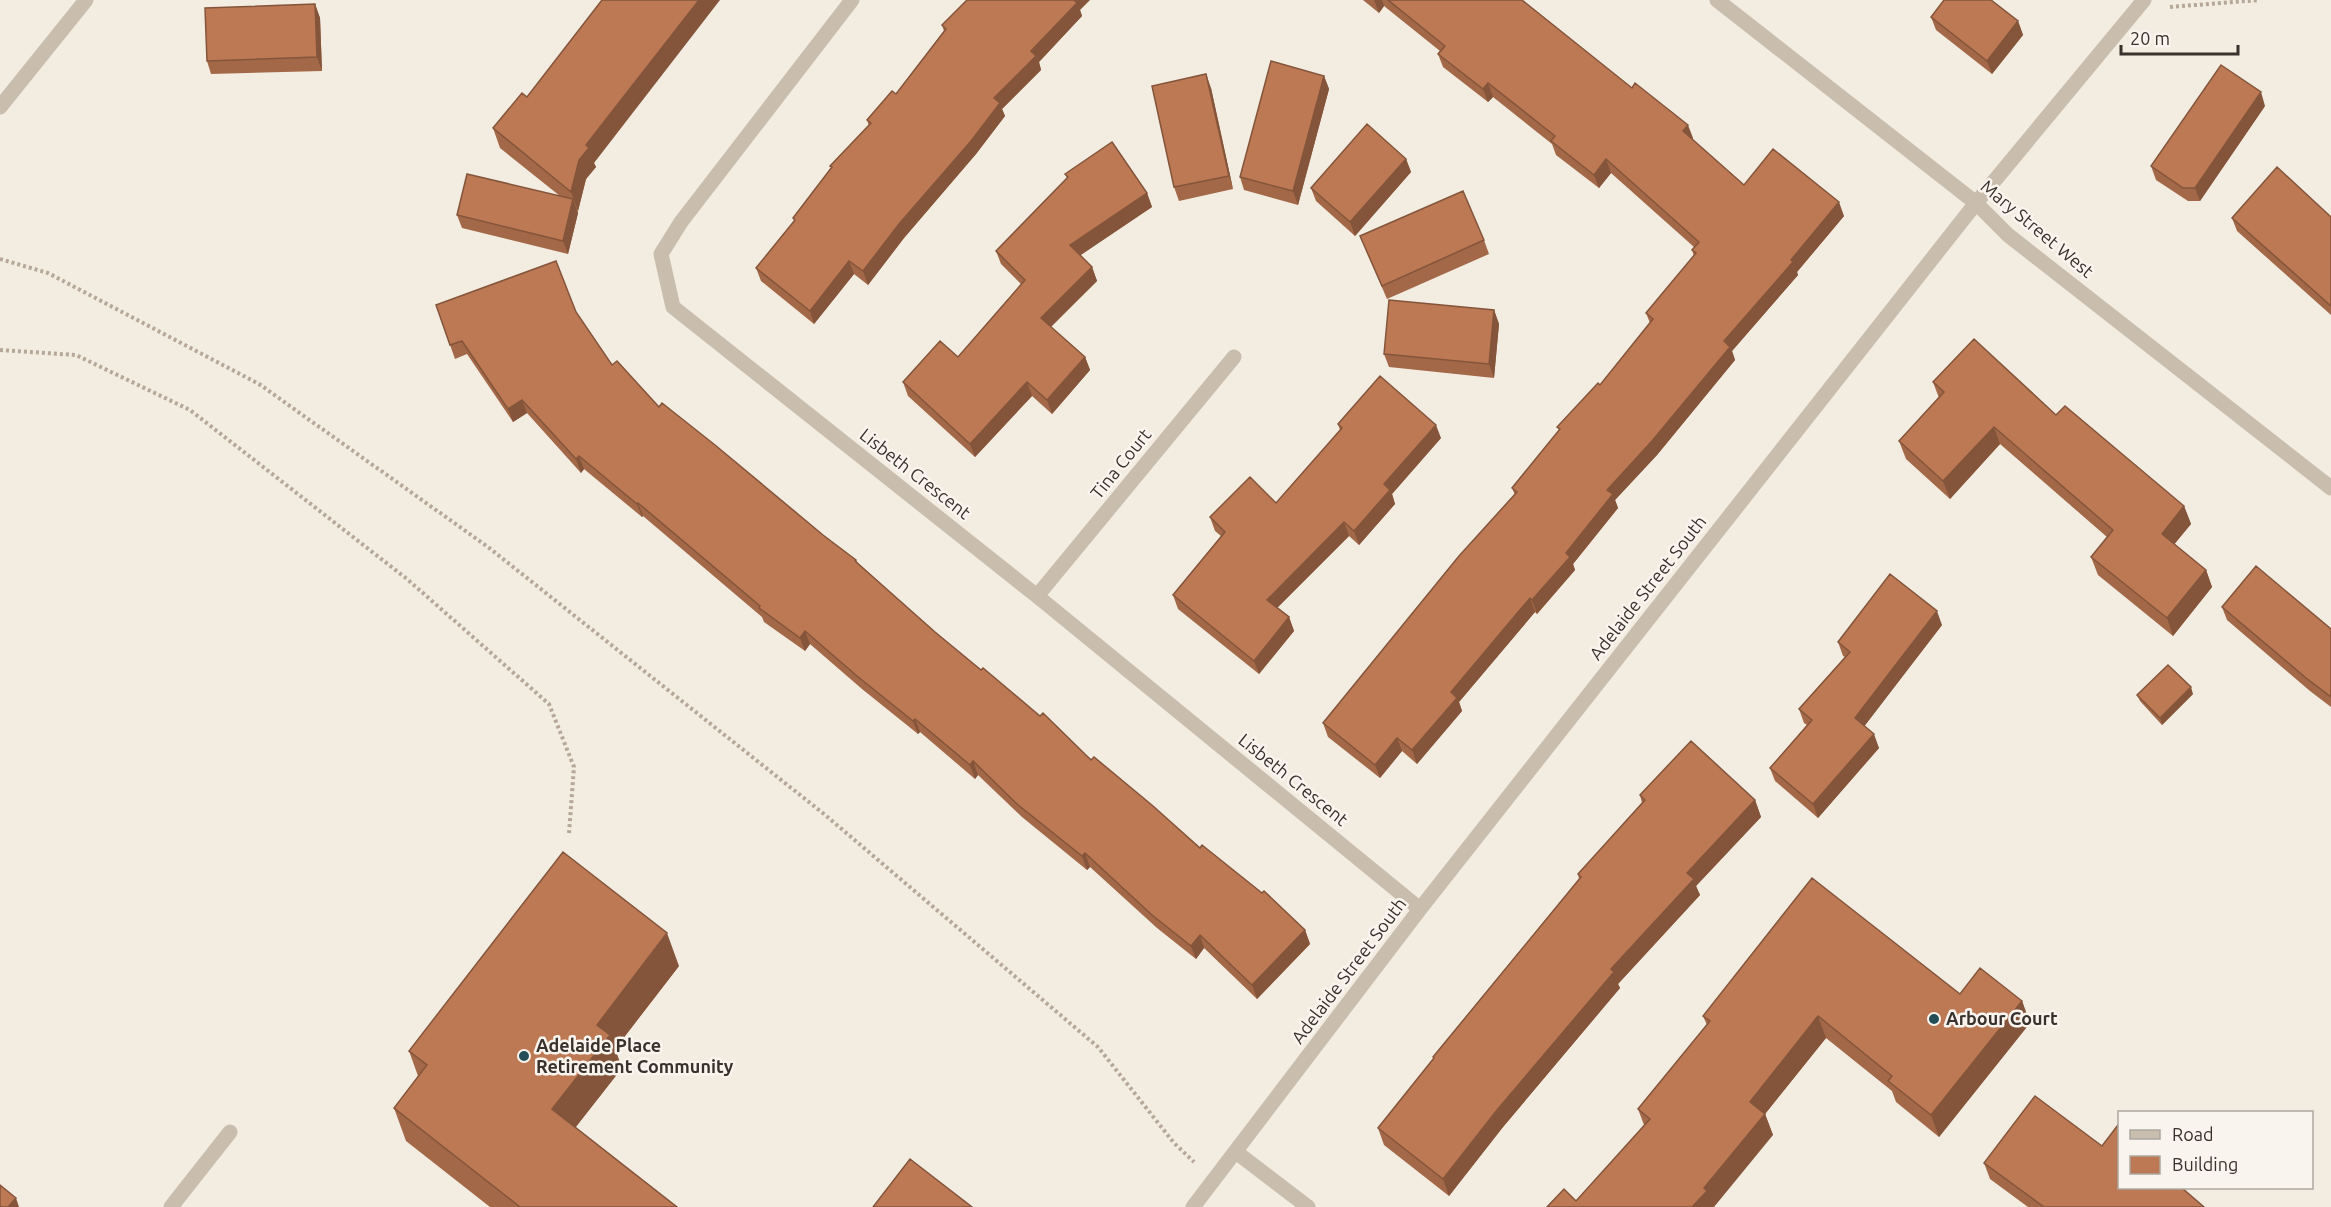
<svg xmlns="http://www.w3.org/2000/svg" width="2331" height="1207" font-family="Ubuntu,sans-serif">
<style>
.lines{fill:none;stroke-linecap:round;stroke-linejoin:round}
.path{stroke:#b5a898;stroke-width:4;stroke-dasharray:3 3;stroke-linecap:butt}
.minor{stroke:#c9bdae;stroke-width:15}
.wall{fill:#a36848}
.shaded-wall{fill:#84553b}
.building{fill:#bd7954;stroke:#84553b;stroke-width:1.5}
.poi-dot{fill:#244e57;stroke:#f9f5ee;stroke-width:2}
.labels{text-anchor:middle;stroke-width:5;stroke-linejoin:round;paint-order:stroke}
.street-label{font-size:18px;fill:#39312c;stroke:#f9f5ee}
.poi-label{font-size:18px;font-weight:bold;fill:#39312c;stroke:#f9f5ee;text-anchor:start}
</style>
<rect width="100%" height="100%" fill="#f2ece1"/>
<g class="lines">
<path class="path" d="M2170,7l89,-7
M0,259l48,14 211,111 229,163 336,267 274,233 76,96 20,19
M0,350l76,5 114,55 217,169 142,125 25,63 -5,66"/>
<path class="minor" d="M852,0l-171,222 -20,32 12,53 364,289 383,313
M1717,0l259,203 32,32 323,253
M0,107l86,-107
M1037,596l197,-239
M1236,1152l72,55
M171,1207l59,-75
M1193,1207l227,-298 556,-706 168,-203"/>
</g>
<path class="wall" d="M1363,0h159l171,138 -1,1 52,46 100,31 -47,56 1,3 -66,76 3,9 -78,95 -42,45 3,8 -45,56 2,6 -38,44 -2,-2 -76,90 3,9 -45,53 -15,-13 -22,27 -52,-41 -5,-14 192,-228 -3,-7 47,-58 -2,-3 43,-42 50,-62 -4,-10 48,-57 -2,-6 2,-3 -83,-74 -12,15 -43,-33 -4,-11 -59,-47 -5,5 -45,-35 -5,-13 2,-3 -56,-45 -5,7z
M315,4l5,14 2,53 -111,3 -4,-13z
M1080,10l2,6 -43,46 2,8 -39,39 3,7 -29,38 -72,84 -36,47 -14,-11 -40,50 -53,-43 -5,-13 38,-47 -1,-3 38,-50 -1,-2 39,-40 -2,-6 29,-26 48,-63 -2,-6z
M1931,17l87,4 5,14 -31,39 -56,-44z
M1324,76l5,13 -31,116 -54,-15 -4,-13z
M1211,88l22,101 -54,12 -5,-14z
M2265,106l-65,95h-12l-32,-21 -5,-14z
M493,128l101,35 2,4 -10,12 -8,32 -1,-2 1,4 -10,41 -106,-26 -5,-13 103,-19 -60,-48z
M1406,159l5,13 -56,64 -39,-35 -5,-13z
M1065,174l82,19 5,14 -72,48 12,12 5,14 -47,46 35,30 5,13 -38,44 -20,-18 -57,61 -67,-61 -5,-14 55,-25 63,-73 -20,-20 -5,-13 71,-73z
M2331,217v98l-94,-84 -5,-13z
M1360,236l124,4 5,14 -102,45z
M436,305l140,7 36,53 47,42 164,128 33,25 2,3 77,69 265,216 105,82 5,14 -53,55 -53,-51 -8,11 -39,-31 -67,-61 -3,3 -65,-53 -44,-42 -3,4 -55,-47 -2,2 -56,-45 -52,-45 -5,7 -41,-29 -2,-5 -119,-101 -1,1 -58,-48 -3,4 -54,-60 -14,9 -46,-68 -12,5z
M1494,310l5,14 -5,54 -105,-11 -5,-13z
M1933,382l123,33 128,91 7,18 -17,20 32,26 6,17 -39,49 -75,-61 -7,-18 16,-20 -107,-93 -50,55 -44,-40 -7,-18 40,-43z
M1338,424l103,14 -49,56 3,10 -36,41 -10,-9 -72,72 12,9 5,14 -35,43 -81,-65 -5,-14 48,-59 -6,-5 -5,-14 66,-14 64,-73z
M2222,607l109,22v78l-21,-16 -83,-71z
M1942,625l-78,101 15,22 -61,70 -43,-37 -5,-13 37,-43 -3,-2 -5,-14 46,-52 -2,-1 -5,-14z
M2193,694l-31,31 -22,-24 -3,-6z
M1640,795l115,5 6,17 -65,69 4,9 -82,89 2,4 -117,139 -54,69 -65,-51 -6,-17 56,-69 -1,-2 146,-178 -1,-5 64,-71z
M679,966l-64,83 7,19 -47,60 102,79h-187l-84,-66 -12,-33 24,-32 -9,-25z
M1960,994l62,7 8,22 -91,114 -43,-35 -4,-11 -66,-53 -61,76 8,21 -129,-10 -6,-16 69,-84 -4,-9z
M1984,1163l136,25 84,19h-176l-38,-28z"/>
<path class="shaded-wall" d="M699,0h21l-126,163 2,4 -10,12 -8,32 -7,-19 8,-32 7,-15z
M1074,0h16l-10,10 2,6 -43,46 2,8 -39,39 3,7 -29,38 -72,84 -36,47 -5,-14 131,-173z
M1374,0h8l2,6 -5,7z
M315,4l5,14 2,53 -5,-14z
M2018,21l5,14 -31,39 -5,-13z
M1206,74l5,14 22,101 -4,-13z
M1324,76l5,13 -31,116 -5,-14z
M1488,83l5,14 -5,5 -5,-13z
M2261,92l4,14 -65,95 -5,-13z
M1688,125l5,13 -5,6 -5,-13z
M1406,159l5,13 -56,64 -5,-14z
M1606,159l5,14 -12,15 -5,-13z
M1147,193l5,14 -77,52 -5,-14z
M573,199l5,14 -10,41 -5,-13z
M1839,202l5,14 -47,56 1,3 -66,76 3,9 -78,95 -42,45 3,8 -45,56 2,6 -38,44 -5,-14 34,-47 41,-63 117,-149z
M849,261l5,13 -40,50 -4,-13z
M1092,267l5,14 -51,51 -5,-14z
M1494,310l5,14 -5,54 -5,-14z
M1085,357l5,13 -38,44 -5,-14z
M1027,382l5,14 -57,61 -5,-13z
M522,400l5,13 -14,9 -5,-13z
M1436,425l5,13 -49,56 3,10 -36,41 -5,-14 30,-47z
M1994,427l6,17 -50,55 -7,-18z
M579,456l5,13 -3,4 -5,-14z
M638,503l5,13 -1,1 -5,-13z
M2184,506l7,18 -23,28 -6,-18z
M1344,522l5,14 -77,77 -5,-13z
M2206,570l6,17 -39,49 -6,-18z
M1530,598l5,14 -76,90 3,9 -45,53 -5,-14 39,-58z
M1937,611l5,14 -82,107 -5,-14z
M1289,617l5,14 -35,43 -5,-13z
M805,631l5,13 -5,7 -5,-13z
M2191,687l2,7 -31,31 -2,-7z
M915,719l5,13 -2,2 -5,-13z
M1874,734l5,14 -61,70 -5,-14z
M1397,738l5,13 -22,27 -5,-13z
M973,761l5,14 -3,4 -5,-14z
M1755,800l6,17 -65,69 4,9 -82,89 2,4 -117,139 -54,69 -6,-17 244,-306z
M1085,853l5,14 -3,3 -5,-14z
M1305,930l5,14 -53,55 -5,-14z
M667,933l12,33 -64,83 7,19 -58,74 -12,-33 45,-84z
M1200,935l4,13 -8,11 -5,-13z
M2022,1001l8,22 -91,114 -8,-22z
M1818,1016l8,22 -61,76 8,21 -59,72h-22l58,-105z
M16,1198l3,9h-11z"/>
<path class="building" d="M602,0h97l-113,145 3,3 -10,12 -8,32 -78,-64 29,-35 5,4z
M967,0h107l3,3 -46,48 5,5 -42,42 6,5 -29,38 -72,83 -36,47 -14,-10 -39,50 -54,-43 39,-48 -2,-2 39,-51 -2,-1 41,-43 -4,-3 25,-29 4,3 50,-65 -4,-4z
M1388,0h134l110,88 3,-5 53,42 -5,6 61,54 29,-36 66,53 -48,58 2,2 -69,79 6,6 -78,94 -45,49 6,4 -47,59 4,4 -38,43 -2,-2 -79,94 6,6 -45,52 -15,-12 -22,27 -52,-42 136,-167 58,-64 -5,-4 48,-59 -3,-2 41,-44 2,2 53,-66 -7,-6 50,-60 -4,-3 7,-8 -93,-83 -12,16 -43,-34 4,-5 -67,-53 -5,6 -45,-35 7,-8z
M1944,0h47l27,21 -31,40 -56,-44z
M315,4l2,53 -110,4 -2,-53z
M1271,61l53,15 -31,115 -53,-14z
M2221,65l40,27 -66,96h-12l-32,-22z
M1206,74l23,102 -55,11 -22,-101z
M1367,124l39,35 -56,63 -39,-34z
M1112,142l35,51 -77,52 22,22 -51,51 44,39 -38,43 -20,-18 -57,62 -67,-62 37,-41 18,16 67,-77 -29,-29 72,-74 -3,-3z
M2277,167l54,50v89l-99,-88z
M467,174l106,25 -10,42 -106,-26z
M1463,191l21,49 -102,46 -22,-50z
M556,261l20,51 36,53 5,-4 42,46 3,-4 53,42 108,90 33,25 -1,1 80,71 46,38 2,-2 57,48 3,-3 48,47 3,-3 59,49 47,42 2,-3 60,48 2,-2 41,39 -53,55 -52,-50 -9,11 -39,-31 -67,-62 -3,3 -65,-52 -44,-43 -3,4 -55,-46 -2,2 -56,-45 -52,-45 -5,7 -41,-30 1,-2 -122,-103 -1,1 -58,-48 -3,3 -54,-59 -14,9 -46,-68 -12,4 -14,-40z
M1389,300l105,10 -5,54 -105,-10z
M1974,339l82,76 9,-9 119,100 -22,28 44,36 -39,48 -76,-61 22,-27 -119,-103 -51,54 -44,-40 45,-49 -11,-10z
M1380,376l56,49 -52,59 6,6 -36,41 -10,-9 -77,78 22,17 -35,44 -81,-66 52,-63 -15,-15 40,-40 26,26 66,-75 -4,-4z
M2256,566l75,63v68l-25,-19 -84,-71z
M1890,574l47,37 -82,107 19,16 -61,70 -43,-36 42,-48 -13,-11 51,-57 -12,-10z
M2168,665l23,22 -31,31 -23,-23z
M1691,741l64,59 -68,73 7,6 -83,90 3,3 -117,138 -54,69 -65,-51 56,-70 -1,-1 148,-180 -3,-3 67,-74 -5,-5z
M563,852l104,81 -70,92 13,10 -58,74 125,98h-157l-126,-99 33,-43 -18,-14z
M1812,878l148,116 20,-26 42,33 -91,114 -43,-34 4,-5 -74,-60 -68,86 15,12 -61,74 3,3 -15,16h-145l17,-18 12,12 74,-82 -12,-10 72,-88 -7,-5z
M2035,1096l67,50 16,-21 2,1v62h62l22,19h-160l-60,-44z
M910,1159l62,48h-99z
M0,1185l16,13 -8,9h-8z"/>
<g class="poi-dot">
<circle cx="1934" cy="1019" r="6"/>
<circle cx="524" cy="1056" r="6"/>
</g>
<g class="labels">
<g class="street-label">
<text transform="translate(2037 229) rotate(40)" y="6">Mary Street West</text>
<text transform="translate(1121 464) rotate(-51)" y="6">Tina Court</text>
<text transform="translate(915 474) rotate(38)" y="6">Lisbeth Crescent</text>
<text transform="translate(1648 588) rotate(-52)" y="6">Adelaide Street South</text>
<text transform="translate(1293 780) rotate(39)" y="6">Lisbeth Crescent</text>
<text transform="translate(1349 971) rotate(-53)" y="6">Adelaide Street South</text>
</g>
<g class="poi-label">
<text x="1946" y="1025">Arbour Court</text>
<text x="536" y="1052">Adelaide Place<tspan x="536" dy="21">Retirement Community</tspan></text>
</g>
</g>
<rect x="2118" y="1111" width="195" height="78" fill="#f9f5ee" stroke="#aca7a0" stroke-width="1.5"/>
<rect x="2130" y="1130" width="30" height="9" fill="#c9bdae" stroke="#aca7a0" stroke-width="1.5"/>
<text x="2172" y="1141" font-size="18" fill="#39312c">Road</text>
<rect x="2130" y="1156" width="30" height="18" fill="#bd7954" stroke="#aca7a0" stroke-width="1.5"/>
<text x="2172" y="1171" font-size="18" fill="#39312c">Building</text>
<path d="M2121 45v9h117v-9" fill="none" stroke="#39312c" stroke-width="3"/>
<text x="2130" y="45" font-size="18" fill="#39312c" stroke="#f9f5ee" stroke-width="4.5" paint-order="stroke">20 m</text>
</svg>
